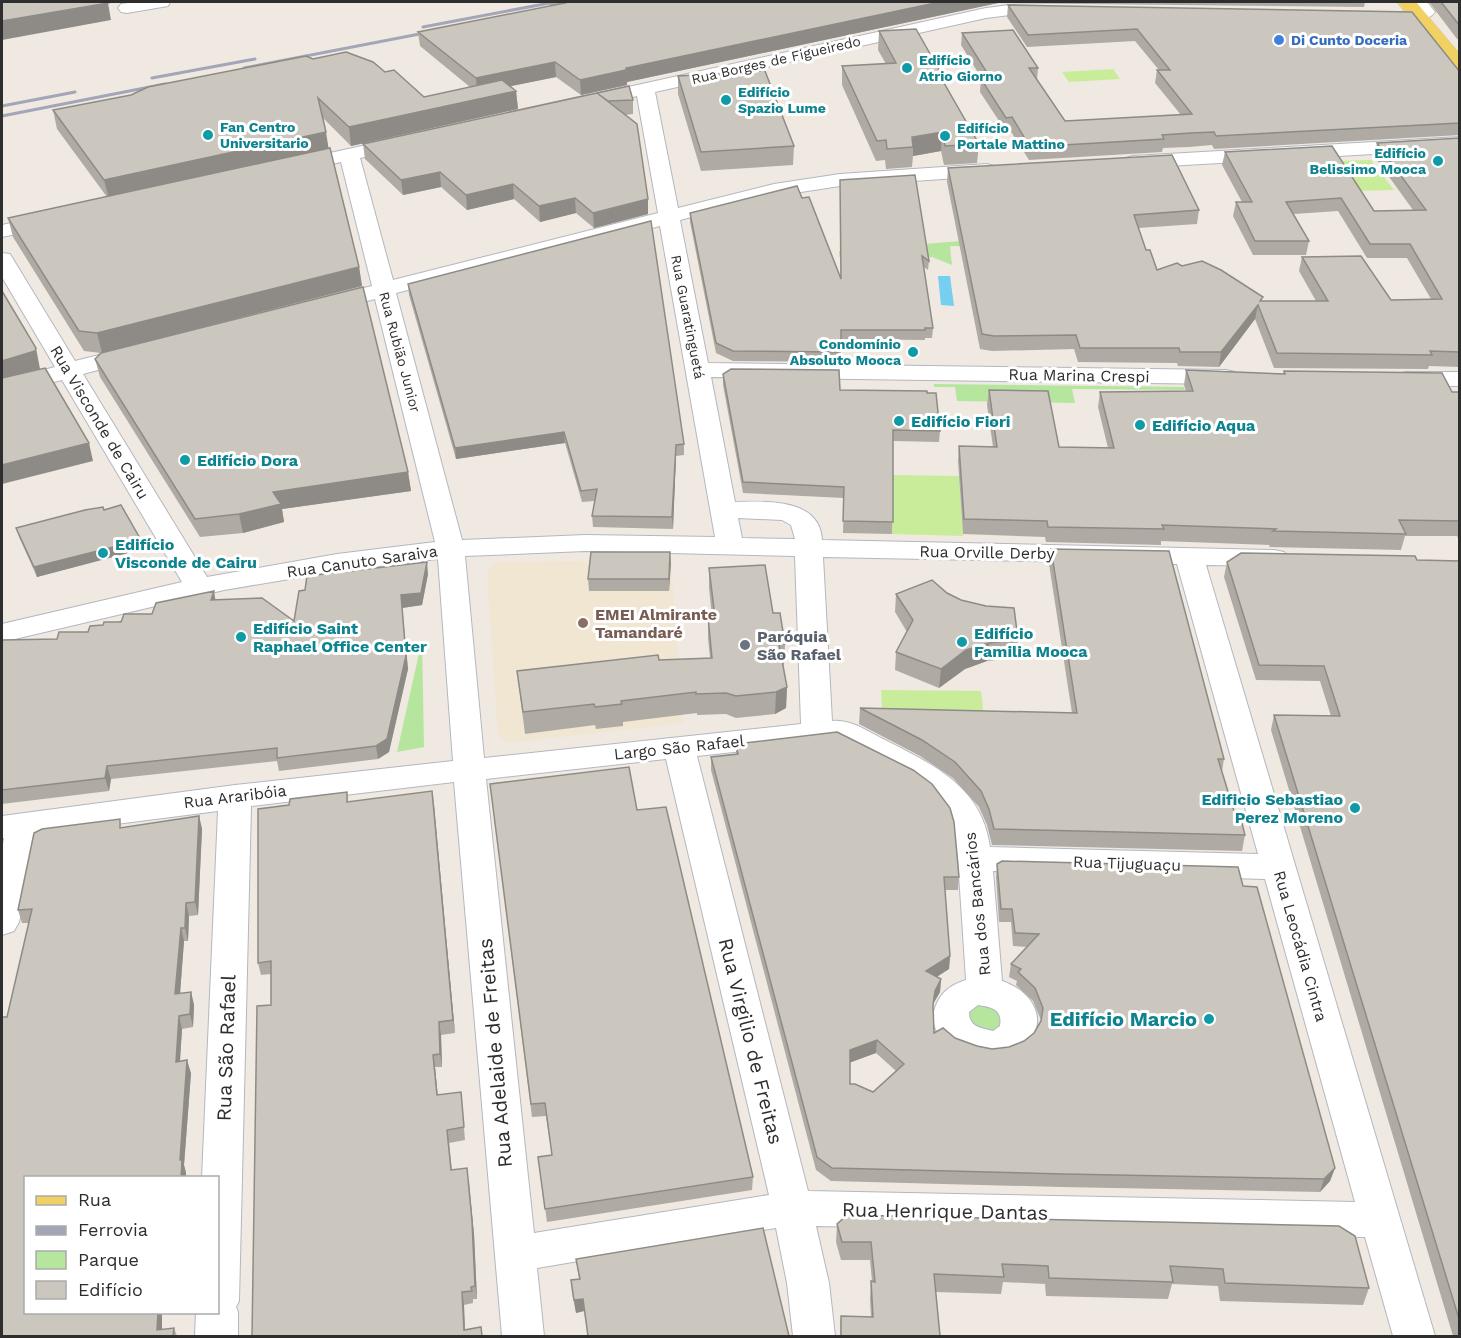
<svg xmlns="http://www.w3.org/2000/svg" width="1461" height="1338" font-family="'Work Sans',sans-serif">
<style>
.education{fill:#f0e6d1}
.green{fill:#b6e59e}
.pitch{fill:#c9ec9a}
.water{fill:#75cff0}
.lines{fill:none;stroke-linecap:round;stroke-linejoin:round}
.minor-casing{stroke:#b4b7c1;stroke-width:2}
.major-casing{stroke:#c9c9c9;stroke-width:1}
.minor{fill:#fff;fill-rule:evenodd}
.major{fill:#f2d163;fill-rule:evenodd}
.rail{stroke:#a3a6b8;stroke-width:3}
.wall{fill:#afaba4;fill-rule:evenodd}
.shaded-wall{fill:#8e8b86}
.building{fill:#cbc7bf;stroke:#8e8b86;stroke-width:1.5;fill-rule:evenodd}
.shop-dot{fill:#3f7fe0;stroke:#fff;stroke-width:2}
.culture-dot{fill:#0f9aa8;stroke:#fff;stroke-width:2}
.education-dot{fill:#8d6e63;stroke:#fff;stroke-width:2}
.worship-dot{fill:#6b7280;stroke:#fff;stroke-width:2}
.labels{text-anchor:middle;stroke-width:6;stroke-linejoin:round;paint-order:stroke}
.far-shop-label{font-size:14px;font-weight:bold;fill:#366cbe;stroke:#fff;text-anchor:start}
.far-street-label{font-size:14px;fill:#2e2e2e;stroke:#fff}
.far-culture-label{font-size:14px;font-weight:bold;fill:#0d838f;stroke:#fff;text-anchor:start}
.street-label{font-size:16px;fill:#2e2e2e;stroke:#fff}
.culture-label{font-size:16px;font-weight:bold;fill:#0d838f;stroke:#fff;text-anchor:start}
.education-label{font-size:16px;font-weight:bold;fill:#785e54;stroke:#fff;text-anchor:start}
.worship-label{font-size:16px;font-weight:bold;fill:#5b616d;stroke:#fff;text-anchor:start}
.near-culture-label{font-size:20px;font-weight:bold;fill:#0d838f;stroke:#fff;text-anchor:end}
.near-street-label{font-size:20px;fill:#2e2e2e;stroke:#fff}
</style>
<rect width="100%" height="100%" fill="#efe9e1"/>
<path class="education" d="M671,560l12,163 -175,20 -10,-9 -11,-162 9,-10z"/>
<path class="green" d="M1045,234l3,14 -98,-2 2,19 -20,-8h-93v-6z
M934,384l250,3 1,3 -113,-1 3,14 -118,-2 -2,-14h-21z
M422,640l2,107 -27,5z
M971,999l43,18 -27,23 -27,-31z"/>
<path class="pitch" d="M1113,69l7,10 -51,3 -7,-10z
M1371,160l23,30 -40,1 -22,-30z
M892,475l67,1 4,60 -71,-2z
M881,690l100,1 4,34 -102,-1z"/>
<path class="water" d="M938,276h12l4,30 -13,-1z"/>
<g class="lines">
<defs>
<path id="minor" d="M135,2h35l-2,4 -41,7 -6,-1 -3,-4 3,-4z
M1410,2h17l8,10c-11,14 -38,13 -54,9l-3,-4 3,-4 35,-1z
M1010,5l38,1 6,1 3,4 -3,4 -6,1 -38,-1 -24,3 -331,74 23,116 96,-24 66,-10 147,-10 7,2 3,4 -3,4 -7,2 -147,10 -65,10 -95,24 28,143 518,7 9,2 3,5 -3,5 -9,2 -515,-7 24,125c31,-1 85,-4 87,38l452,10 10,2 4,6 -4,6 -10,2 -68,-1 229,771h-42l-28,-99 -549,-11 13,57 6,53h-42l-6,-53 -11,-55 -239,40 7,68h-42l-48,-554 -203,24 -12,495 -3,6 2,5v24h-43l1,-24h22v-134h-16l16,-367 -180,23 -19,88 -5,9 -12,4v-85l2,-12h-2v-22l233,-31 218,-24 -15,-202 -101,12 -113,19 -222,52v-18l180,-42 -120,-202 -60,15v-14l53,-14 -53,-90v-24l8,1 3,5 62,102 60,-15 8,2 4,5 -4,5 -60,16 124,203 130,-23 98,-12 -60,-243 -48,12 -8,-2 -3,-5 3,-5 53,-13 -31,-124 -50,11 -7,-2 -3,-4 3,-4 119,-26 7,2 3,4 -3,4 -50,11 33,122 265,-67 -21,-117 -47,11 -7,-2 -2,-4 2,-4 403,-89zM660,226l55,311 -130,-2 -123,5 -66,-247zM738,518l44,2 9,5 4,14 -53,-1zM585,551l210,5 6,168 -317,34 -19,-202zM823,557l354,7 81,290 -268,-7c-8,-61 -58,-83 -107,-108 -16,-8 -33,-20 -51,-18zM835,741l78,40 19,14 19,25 4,14 3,25 8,121c-12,4 -22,9 -28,21 -27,49 72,82 95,35 13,-25 -7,-47 -31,-55l-9,-110 272,8 90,323 -547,-11 -111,-435zM666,759l103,436 -235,38 -48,-454zM978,1005c13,2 25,4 22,21l-7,5c-12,-3 -24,-4 -24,-19z
M1460,137v12l-327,19 -7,-2 -3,-4 3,-4 7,-2z
M51,214l8,1 3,5 -3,5 -57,12v-12z
M1406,372h54v14h-54l-9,-2 -3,-5 3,-5z"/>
<path id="major" d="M1397,2h19l44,52v19l-7,-2z"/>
</defs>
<use href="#minor" class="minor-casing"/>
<use href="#major" class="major-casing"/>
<use href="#minor" class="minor"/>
<use href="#major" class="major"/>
<path class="rail" d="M423,27l132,-25
M244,68l191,-37
M152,78l103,-19
M2,106l73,-14
M2,116l163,-32"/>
</g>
<path class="wall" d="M544,2h821l-1,5 -366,-4 -371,79v3l-46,10 -25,-18 -46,9 6,5 2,18 -167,37 -28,-28 5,31 31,118 3,19 -178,46 224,140 3,19 -129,18 2,13 -41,11 -43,4 -100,-160 -5,-18 6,-6 -17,-2 -71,-114 -5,-19 99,-21 -50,-68 -4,-19 332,-38 39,25 46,-10 -50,-41 -2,-14 133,-26z
M1429,2h31v37h-3z
M1008,5l452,67v63l-246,14 -2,-4 -23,2 -26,1 -1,4 -133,8 -19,-30h-5l-25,-38 1,-13h1l-21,-34 1,-12 76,35 -1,12 28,41 116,-6 -26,-32 2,-13h2l-24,-29 -108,6 -20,-30z
M879,31l63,44v4l37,65 -2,19 -33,2 -3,-14 -28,5 -1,11 -26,2 -1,-9 -9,1 -34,-76v-19l44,-2 -8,-14z
M678,76l116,70 -1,19 -92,6 -23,-77z
M629,86l4,14v14l-8,1 23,84v15l-54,14 -18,-15 -36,9 -26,-23 -47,11 -26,-23 -38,8 -38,-36 -2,-15z
M1460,138v229l-31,-1 -1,3 -154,-1 -19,-49 -36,48 -41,-1 -1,-3 -99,-1 -4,-13 -82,2 -12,-2 -33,-167 1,-14 251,42 -2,14 -59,4 8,22 11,20 25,-4 80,35h54l-17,-30 3,-14 89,43 40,-1 -24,-41h-40l-29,-47 -44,3 15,27 -3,14h-53l-20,-39 3,-14h6l-20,-37 3,-13 149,59 39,-1 -39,-54 3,-13z
M840,189l89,72 -1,9 -4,-3 9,61 -1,10h-7v2l-84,-1v20h-3v3l-105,-1 -17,-8 -26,-131v-9l112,-15 39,80z
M408,284l276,160v11l-8,1 -3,73 -80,-2 -1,-11 3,-15 -13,1 -17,-59 -109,16 -47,-164z
M1186,370l97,4 1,-3 168,21h8v150l-3,-6h-52l-4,14 -132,-3 1,-2 -109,-4v4l-115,-3 -1,-5 -82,-3 -5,-73 1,-15 34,1 -6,-42 2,-15 70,57 49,1 -10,-41 2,-15 86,-1 -2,-6z
M723,374l117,16 87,3 13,38 -1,11 -46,-1 -1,93 -49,-1 1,-35 -101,-5 -20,-108z
M104,510l37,30 2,9 -106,28 -18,-40 -3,-9z
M1051,549l173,210 -2,12 12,40 11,24 -3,16 -250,-6 -5,-20 -8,-18 -26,-29 -33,-22 -61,-32 1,-16 212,5 -23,-149z
M670,552l-1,39h-80l-1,-12z
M1417,560l43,1v775h-7l-182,-606 3,-15 57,1 -11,-35 -64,-1 -32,-103 3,-15z
M709,568l64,45 12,31 -1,21h-1l4,22 -1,21 -11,6 -39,4 -10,-4 -29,1v-2l-74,9v4l-27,3 -1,-4 -70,9 -8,-63 142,-11 51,-2 -2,-20v-21h4l-3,-29z
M428,574l-6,31 -20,3 6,61 -19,83 -11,7 -99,12 -2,-10 -166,18 -2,12 -107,13v-164l55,-1 31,-7 15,-7 113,-25 78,21z
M947,593l71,46 -2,19 -29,3 -22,8 -26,19 -44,-18 1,-18 11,-20 -12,-20 1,-18z
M736,744l223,133 -1,13h-13l5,66 -1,13 -12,8 4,2 -1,13 -7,12v5l1,24 21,5 22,8 15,3 17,-2 15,-6 10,-8 7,-13 -8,-19 -17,-16 1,-4 -8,-4 2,-13 17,-17 -15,-1 -2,-24h-12l-3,-45 1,-13 246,22 92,282 -5,13 -10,11 -259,-5 -230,-6 -15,-11 -105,-400v-13l25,-3zM876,1053l20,18 -23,21 -23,-8v-22z
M490,784l147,26 116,367 -1,13 -205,32 -9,-65 14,-2 -6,-39 -14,1z
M432,791l23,242 -14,2 1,32h-7l2,28 24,-3 4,48 -16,3 3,27 17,11 5,53 3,65h-4v4l-9,2 1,25 17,6h-230l19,-331v-31l-10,1 -3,-12 31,-158 58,-13 1,10z
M199,816l3,13 -4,86 -9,1 -1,25h-4l-4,53 11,-2 3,13 -1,22 -11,2 -2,32 11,12 -7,92 2,8 -160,139h136v18l12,-2 3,8h-175l27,-413h-7l-4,-13 105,-82z
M847,1215l522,73 -6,17 -143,-4 -2,-15 -46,-2 -4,15 -122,-3 -1,-12 -42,-2 -2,12 -65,-2 4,44h-100l1,-20 30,1 -1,-18 1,-18h1l-2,-21h-29l-5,-18 1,-18z
M576,1259l213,77h-201l-4,-25 -8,2 -4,-20 -1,-13 8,-1z"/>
<path class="shaded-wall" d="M940,2h58v1l-371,79v3l-46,10 -1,-15 46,-12z
M108,3l3,17 -109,20v-19z
M555,62l1,15 -79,16 -1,-15z
M516,91l2,18 -167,37 -2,-19z
M326,132l3,19 -220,48 -5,-19z
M942,132l-1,19 -28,5v-9l-1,-10z
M440,172l1,15 -38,8 -2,-15z
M513,184l1,15 -47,11 -1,-15z
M575,198l1,15 -36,9 -1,-16z
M648,199v15l-54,14 -1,-15z
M359,267l3,19 -260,67 -5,-20z
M1258,305l-3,14 -36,48 2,-15z
M36,348l4,21 -38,10v-18z
M564,432l1,11 -109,16 -1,-11z
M89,443l4,18 -91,23v-19z
M676,445v11l-3,73 -1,-12z
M408,472l3,19 -129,18 2,13 -41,11 -4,-19 34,-22z
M141,540l2,9 -106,28 -3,-10z
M670,552l1,12 -2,27v-12z
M427,562l1,12 -6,31 -20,3 6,61 -19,83 -11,7 -2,-13 25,-151z
M214,591l2,12 -5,-3z
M989,643l-2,18 -22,8 -26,19 2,-19 25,-19z
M787,687l-1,21 -11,6 1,-22z
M107,766l4,13 -2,12 -4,-13z
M432,791l2,13 21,229 -2,-13z
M199,816l3,13 -4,86 -3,-13z
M186,903l3,13 -1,25 -3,-13z
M181,928l3,13 -5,66 -4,-13z
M950,956l-1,13 -24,15 1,-13z
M941,979l-1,13 -7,12 -2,14 4,-27z
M191,992l3,13 -1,22 -3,-13z
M179,1016l3,13 -3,46 -3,-13z
M439,1022l2,13 1,32 -2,-13z
M877,1040l-1,13 -27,10 1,-13z
M433,1055l2,12 4,41 -2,-13z
M187,1060l4,13 -7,92 2,8v5h-5l-1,-18z
M467,1168l7,66 3,65 -2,-13z
M1335,1168l-5,13 -10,11 4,-13z
M462,1292l2,13 1,31 -1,-6z
M583,1299l1,12 -8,2 -2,-13z
M158,1312h4v24l-5,-6z"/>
<path class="building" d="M2,2h104l2,1 -106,18z
M563,2h377l-314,66v2l-46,10 -25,-18 -79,16 -58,-46 147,-29z
M1441,2h19v24z
M1008,5l404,7 48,60v51l-244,13 -2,-4 -23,1 -29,2 2,4 -134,8 -18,-30 -6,1 -25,-39h10l-29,-46 51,-3 25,38h-9l36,53 127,-7 -35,-44h13l-33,-41 -109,6z
M916,29l26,46 -2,1 39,68 -34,2 -3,-14 -30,5 1,10 -26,2 -1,-9 -9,1 -35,-75 54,-3 -17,-32z
M346,52l27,10 12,10 9,-2 30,27 78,-17 14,11 -167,36 -31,-29 8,34 -222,48 -51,-70 78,-15 17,-8 158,-31 7,3z
M765,71l29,75 -93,6 -23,-76z
M629,86l4,14 -25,1 -11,-8 40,31 11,75 -55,14 -18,-15 -36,8 -26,-22 -47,11 -26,-23 -39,8 -38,-36z
M1460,138v214l-30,-1 2,4 -155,-2 -19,-48 -37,47h-41l-1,-4h-99l-4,-13 -82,1 -12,-2 -34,-166 224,-13 27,55 -65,5 12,35h4l7,20 20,-7 5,3 20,-5 19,9 42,27 -3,4h68l-26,-44 59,-1 30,44 51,-1 -32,-55h-40l-29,-46 -55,4 23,39h-54l-19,-39h16l-27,-50 107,-6 42,65 52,-1 -49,-67z
M330,148l29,119 -262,66 -18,-2 -71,-113z
M915,175l14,86 -7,-5 11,72h-8v2h-84v20h-3v2l-105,-1 -17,-8 -26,-130 107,-27 5,12 7,-1 32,82 -1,-99z
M651,221l33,223 -8,1 -4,72 -80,-1 5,-27 -16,2 -17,-59 -109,16 -47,-164z
M363,287l45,185 -135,20 8,12 -42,10 -44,5 -100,-160 6,-6z
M2,291l34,57 -1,3 -33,10z
M45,368l44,75 -87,22v-87z
M731,369l108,1 1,20 87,1v2h9l4,38 -47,-1v92l-50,-1 1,-34 -101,-5 -20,-108z
M1186,370l99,4 -1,-3 158,2 10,19h8v129l-61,-1 7,14 -133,-3 3,-2 -114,-4 2,4 -116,-2 -1,-6 -83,-2 -5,-73 38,1 -8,-57 59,1 11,56 55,1 -14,-56 93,-1z
M121,505l20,35 -107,27 -18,-39 69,-18 18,-3 1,3z
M1051,549l118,2 55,208h-6l16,52 5,1 6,23 -251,-6 -5,-20 -8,-18 -26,-29 -33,-22 -62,-32 217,5z
M591,552h79l-1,27h-81z
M1241,553l174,3 2,4 43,1v761l-186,-607 66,1 -16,-50 -65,-1 -32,-103z
M427,562l-6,31 -20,2 5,61 -19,83 -11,7 -99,12v-10l-170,18 -2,12 -103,12v-150l55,-1 2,-7h29l2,-6 13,-1 1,-3h17l3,-8h28l4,-11 58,-12 -3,9 51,-2 32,23 5,-30 6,-1 2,-14z
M765,565l8,48h7l5,31h-6l8,43 -11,5 -40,4 -10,-3 -30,1v-2l-75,9 1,3 -27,3 -1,-3 -71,8 -6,-41 141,-16 1,5 53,-2 -4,-41h7l-6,-49z
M932,580l15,13 14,7 25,6 28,2 4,31 -29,4 -23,7 -25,19 -45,-17 17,-32 -17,-26z
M837,732l76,38 19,14 18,24 4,14 5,55h-15l6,79 -24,15 15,8 -6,12 -2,14 1,28 9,-5 12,10 22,8 15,3 17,-2 15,-6 10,-8 7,-12 2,-13 -8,-20 -17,-16 3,-3 -10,-5 28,-30 -24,-1 -3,-24h-11l-4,-45 5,-3 236,6 5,19 14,1 78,281 -11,11 -260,-5 -232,-6 -15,-11 -106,-400 27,-3 -2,-10zM877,1040l27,24 -31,28 -18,-8h-5v-34z
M629,767l8,43 29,-3 87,370 -208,32 -7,-52 14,-2 -7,-52 -14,1 -41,-320z
M432,791l21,229 -14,2 1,32 -7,1 4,40 24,-3 3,35 -17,3 4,40 16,-2 5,53 3,65 -4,1 1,4 -10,1 2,38 17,-3 1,9h-230l5,-330 14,-1v-44l-13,2v-154l31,-4 1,-6 57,-7v10z
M199,816l-4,86 -9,1 -1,25h-4l-6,66 16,-2 -1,22 -11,2 -3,46 11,-2 -7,100h2l-1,18h-155v134h132l-1,18 17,-2 -1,8h-171v-319h5l25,-108 -14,1 16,-77 8,-4 78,-10v9z
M847,1215l492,11 16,10 14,52 -144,-5 -2,-14 -53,-3 3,16 -124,-4 -1,-12 -46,-2 2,13 -70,-3 6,62h-99v-20l32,1 -2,-36 4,1 -4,-40h-29l-5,-18z
M763,1228l26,108h-201l-5,-37 -9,1 -3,-20 9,-1 -4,-20z"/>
<circle class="shop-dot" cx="1279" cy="40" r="6"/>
<g class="culture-dot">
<circle cx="907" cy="68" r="6"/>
<circle cx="726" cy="100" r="6"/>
<circle cx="208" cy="135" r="6"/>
<circle cx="945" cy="136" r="6"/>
<circle cx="1438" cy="161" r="6"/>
<circle cx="913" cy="352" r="6"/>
<circle cx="899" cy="421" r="6"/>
<circle cx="1140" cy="425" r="6"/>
<circle cx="185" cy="460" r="6"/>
<circle cx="103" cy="553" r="6"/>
<circle cx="241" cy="637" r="6"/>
<circle cx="962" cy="642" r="6"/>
<circle cx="1355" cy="808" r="6"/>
<circle cx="1209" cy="1019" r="6"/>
</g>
<circle class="education-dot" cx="583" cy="623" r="6"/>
<circle class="worship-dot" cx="745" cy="645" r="6"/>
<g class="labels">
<g class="far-shop-label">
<text x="1291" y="45">Di Cunto Doceria</text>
</g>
<g class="far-street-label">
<text transform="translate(776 60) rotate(-13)" y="5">Rua Borges de Figueiredo</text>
<text transform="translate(688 317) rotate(79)" y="5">Rua Guaratinguetá</text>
<text transform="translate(400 352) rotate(75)" y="5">Rua Rubião Junior</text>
</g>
<g class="far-culture-label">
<text x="919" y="65">Edifício<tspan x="919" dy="16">Atrio Giorno</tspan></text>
<text x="738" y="97">Edifício<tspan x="738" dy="16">Spazio Lume</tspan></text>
<text x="220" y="132">Fan Centro<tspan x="220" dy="16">Universitario</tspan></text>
<text x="957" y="133">Edifício<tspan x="957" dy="16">Portale Mattino</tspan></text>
<text x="1426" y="158" text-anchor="end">Edifício<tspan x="1426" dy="16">Belissimo Mooca</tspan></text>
<text x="901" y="349" text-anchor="end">Condomínio<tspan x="901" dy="16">Absoluto Mooca</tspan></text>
</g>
<g class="street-label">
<text transform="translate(1079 375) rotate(1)" y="6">Rua Marina Crespi</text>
<text transform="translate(100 422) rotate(59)" y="6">Rua Visconde de Cairu</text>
<text transform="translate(987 552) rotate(1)" y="6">Rua Orville Derby</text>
<text transform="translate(362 561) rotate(-8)" y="6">Rua Canuto Saraiva</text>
<text transform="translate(679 747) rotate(-6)" y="6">Largo São Rafael</text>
<text transform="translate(235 796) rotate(-7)" y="6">Rua Araribóia</text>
<text transform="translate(1127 863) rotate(2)" y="6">Rua Tijuguaçu</text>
<text transform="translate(977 904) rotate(-96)" y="6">Rua dos Bancários</text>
<text transform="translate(1301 946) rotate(74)" y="6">Rua Leocádia Cintra</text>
</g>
<g class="culture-label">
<text x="911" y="427">Edifício Fiori</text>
<text x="1152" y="431">Edifício Aqua</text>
<text x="197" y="466">Edifício Dora</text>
<text x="115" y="550">Edifício<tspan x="115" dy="18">Visconde de Cairu</tspan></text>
<text x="253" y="634">Edifício Saint<tspan x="253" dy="18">Raphael Office Center</tspan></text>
<text x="974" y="639">Edifício<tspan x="974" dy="18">Familia Mooca</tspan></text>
<text x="1343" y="805" text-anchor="end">Edificio Sebastiao<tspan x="1343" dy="18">Perez Moreno</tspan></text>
</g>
<g class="education-label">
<text x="595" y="620">EMEI Almirante<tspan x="595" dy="18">Tamandaré</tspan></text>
</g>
<g class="worship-label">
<text x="757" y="642">Paróquia<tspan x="757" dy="18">São Rafael</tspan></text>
</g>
<g class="near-culture-label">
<text x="1197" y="1026">Edifício Marcio</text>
</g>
<g class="near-street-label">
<text transform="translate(751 1041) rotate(76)" y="7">Rua Virgilio de Freitas</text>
<text transform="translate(226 1048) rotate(-88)" y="7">Rua São Rafael</text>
<text transform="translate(495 1053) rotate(-95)" y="7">Rua Adelaide de Freitas</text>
<text transform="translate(945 1211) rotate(1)" y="7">Rua Henrique Dantas</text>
</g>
</g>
<rect width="1461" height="1338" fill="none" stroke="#2e2e2e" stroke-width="6"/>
<rect x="24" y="1176" width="195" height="138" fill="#ffffff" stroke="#ababab" stroke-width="1.5"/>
<rect x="36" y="1196" width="30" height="9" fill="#f2d163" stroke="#ababab" stroke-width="1.5"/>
<text x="78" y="1206" font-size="18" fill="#2e2e2e">Rua</text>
<rect x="36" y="1226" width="30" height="9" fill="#a3a6b8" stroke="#ababab" stroke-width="1.5"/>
<text x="78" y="1236" font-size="18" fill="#2e2e2e">Ferrovia</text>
<rect x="36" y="1251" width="30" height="18" fill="#b6e59e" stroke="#ababab" stroke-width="1.5"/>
<text x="78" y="1266" font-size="18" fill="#2e2e2e">Parque</text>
<rect x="36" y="1281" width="30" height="18" fill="#cbc7bf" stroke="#ababab" stroke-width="1.5"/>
<text x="78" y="1296" font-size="18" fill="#2e2e2e">Edifício</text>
</svg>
